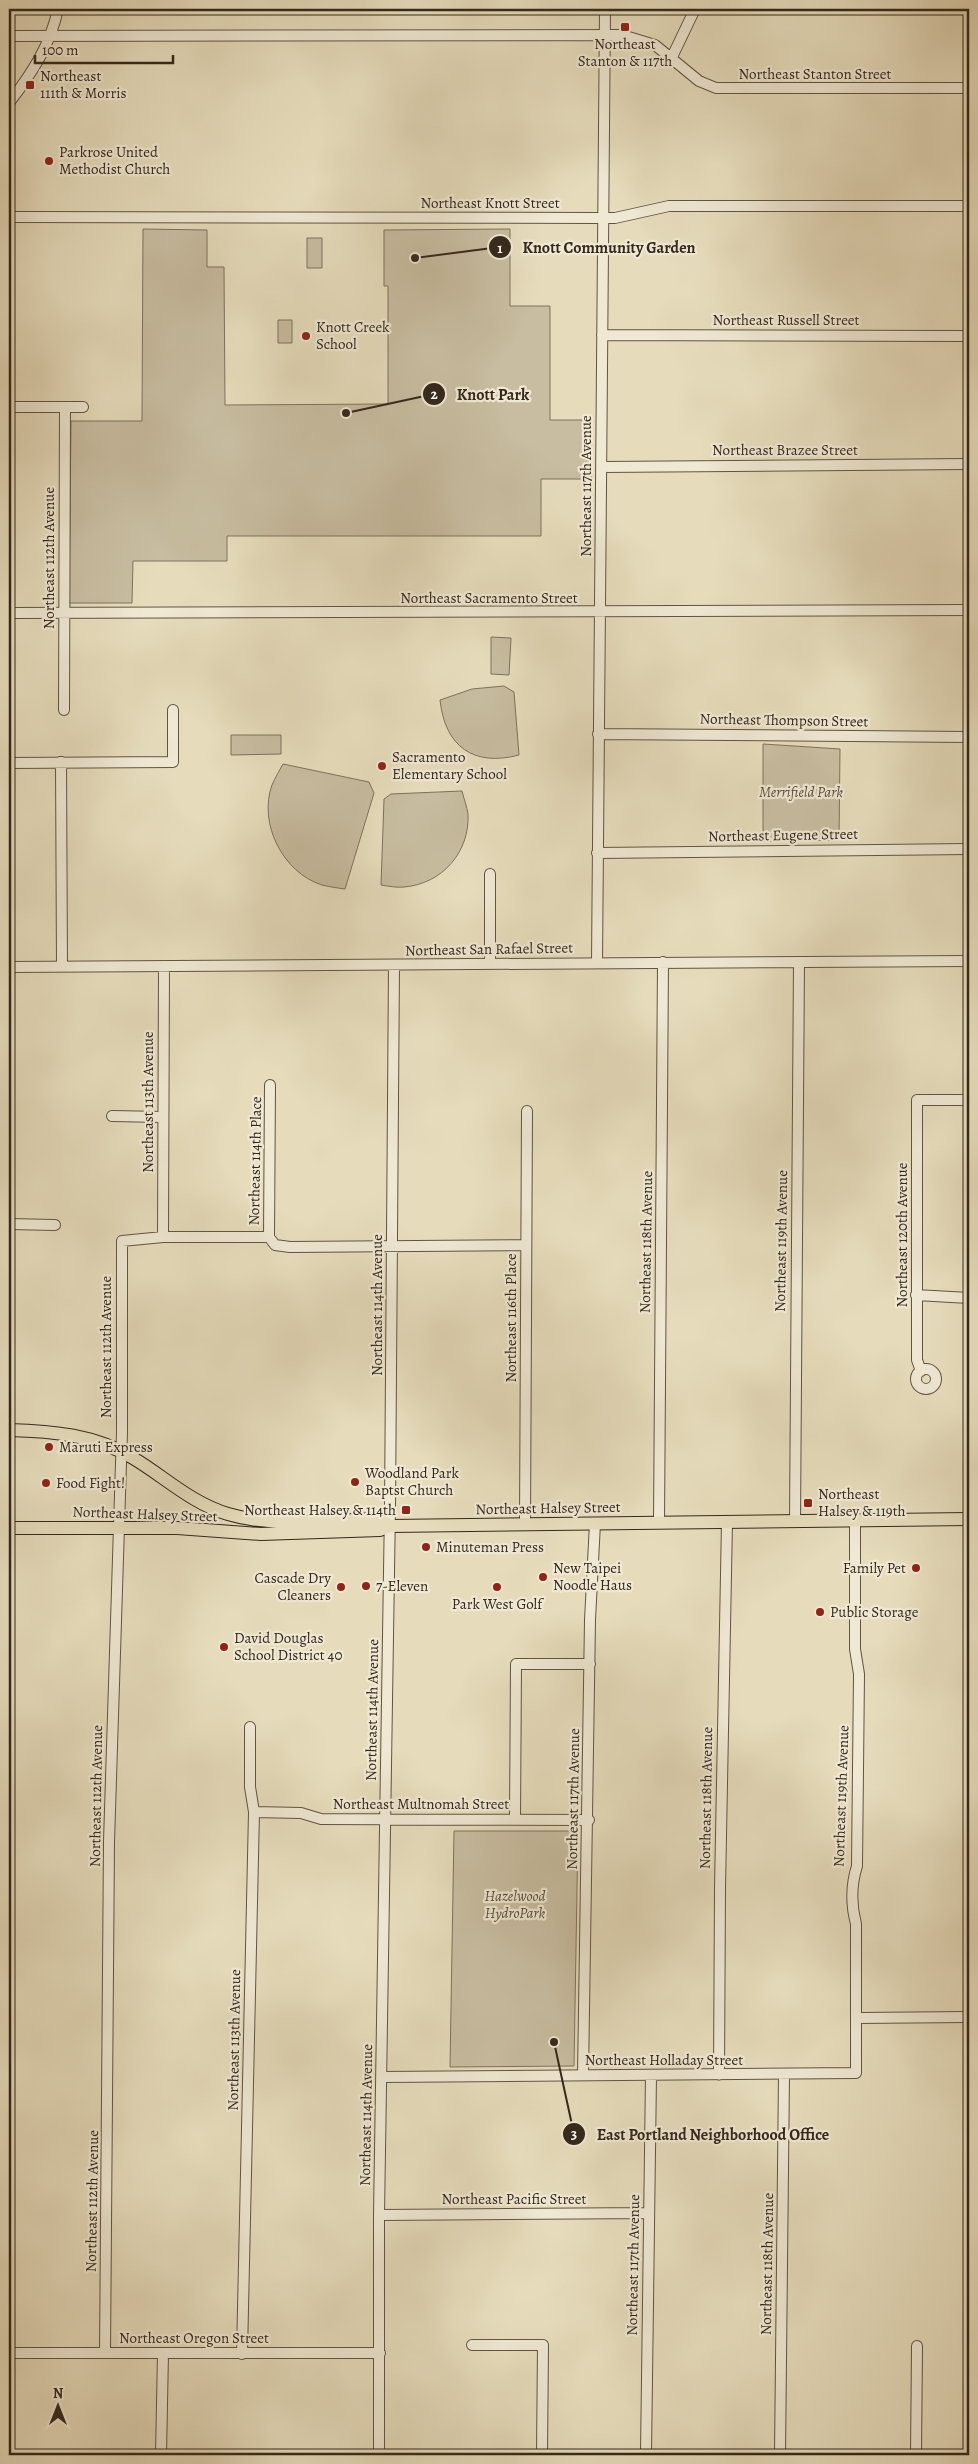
<svg xmlns="http://www.w3.org/2000/svg" width="978" height="2464" font-family="Alegreya,serif">
<style>
.green{fill:#c8bda1;stroke:#7e725e}
.lines{fill:none;stroke-linecap:round;stroke-linejoin:round}
.minor-casing{stroke:#605543;stroke-width:12}
.major-casing{stroke:#34281b;stroke-width:14}
.minor{stroke:#efe8d3;stroke-width:10}
.major{stroke:#e6dcbc;stroke-width:12}
.poi-dot{fill:#8f2418;stroke:#efe8d3;stroke-width:2}
.labels{text-anchor:middle;stroke-width:4.5;stroke-linejoin:round;paint-order:stroke}
.poi-label{font-size:15px;fill:#34281b;stroke:#efe8d3;text-anchor:start}
.street-label{font-size:15px;fill:#34281b;stroke:#efe8d3}
.park-label{font-size:15px;font-style:italic;fill:#594d3c;stroke:#efe8d3}
.leader{fill:none;stroke:#34281b;stroke-width:2}
.callout-dot{fill:#34281b;stroke:#efe8d3;stroke-width:2}
.mark-label{font-size:15px;text-anchor:middle;font-weight:bold;fill:#fff}
.callout-label{font-size:16px;text-anchor:middle;font-weight:bold;fill:#34281b;stroke:#efe8d3;stroke-width:4.5;stroke-linejoin:round;paint-order:stroke}
</style>
<rect width="100%" height="100%" fill="#e6dcbc"/>
<filter id="stains"><feTurbulence type="fractalNoise" baseFrequency=".004" numOctaves="4"/><feColorMatrix values="0 0 0 0 .2 0 0 0 0 .09 0 0 0 0 .02 0 0 0 .5 -.17"/></filter>
<radialGradient id="worn" r=".72"><stop offset=".6" stop-color="#630" stop-opacity="0"/><stop offset="1" stop-color="#630" stop-opacity=".3"/></radialGradient>
<path class="green" d="M143,229l64,1v37h17l1,138 163,-1v-118h-4v-56l126,-1v77h40v114h41v59h-50v57h-314v25h-94l-1,42h-63l2,-182h71z
M307,238h15v30h-15z
M278,320h14v23h-14z
M491,637l20,1 -2,37 -18,-1z
M504,686l10,6 5,63c-45,12 -74,-8 -79,-55l32,-11z
M231,735h50v19l-50,1z
M763,744l77,5 -1,91 -76,1z
M283,764l86,18 5,11 -29,96c-7,-1 -15,-2 -23,-4 -39,-12 -64,-62 -50,-100 3,-7 7,-14 11,-21z
M462,791c2,8 5,16 6,23 2,38 -26,70 -64,73 -7,1 -16,-1 -23,-2l3,-86 7,-5z
M454,1831h124l-4,235 -124,1z"/>
<g class="lines">
<defs>
<path id="minor" d="M9,36l613,-1 33,10 44,36 17,7h253
M672,57l23,-48
M9,103c23,-30 41,-57 49,-94
M9,217l594,1h12l54,-12h300
M602,335l367,1
M9,407h74
M601,467l368,-3
M9,613l960,-3
M64,710l1,-303
M598,734l371,3
M61,762l1,205
M9,763l164,-1v-52
M597,853l372,-4
M490,874v90
M597,963l8,-954
M9,967l960,-6
M270,1085l-1,152 6,8 15,2 236,-2
M112,1116l50,1
M9,1224l46,1
M163,1237l1,-271
M916,1295l53,3
M916 1379a10 10 0 1 1 20 0a10 10 0 1 1-20 0Z
M921,1371l-4,-11v-260h52
M795,1521l4,-559
M659,1523l4,-561
M525,1524l2,-413
M254,1812l47,1 20,6 268,1
M515,1820l1,-156h74
M856,2018l113,-1
M583,2075l7,-455 5,-97
M719,2075l1,-187 7,-366
M382,2077l474,-4v-149c-5,-19 -5,-39 1,-58l2,-192 -4,-25v-129
M379,2215l269,-2
M472,2345h71l-1,110
M9,2353h371
M105,2353l4,-511 13,-410v-191l41,-4h106
M242,2354l12,-542 -4,-25v-60
M161,2455l2,-102
M379,2455v-240l11,-707 4,-543
M646,2455l5,-380
M780,2455l4,-381
M916,2455l1,-109"/>
<path id="major" d="M9,1430c43,1 87,5 124,28 32,19 58,45 95,56 47,14 102,6 151,5l11,7
M9,1528h168l84,6 119,-4 10,-4 579,-7"/>
</defs>
<use href="#minor" class="minor-casing"/>
<use href="#major" class="major-casing"/>
<use href="#minor" class="minor"/>
<use href="#major" class="major"/>
</g>
<g class="poi-dot">
<rect x="620" y="22" width="10" height="10" rx="2.5"/>
<rect x="25" y="80" width="10" height="10" rx="2.5"/>
<circle cx="49" cy="161" r="5"/>
<circle cx="306" cy="336" r="5"/>
<circle cx="382" cy="766" r="5"/>
<circle cx="49" cy="1447" r="5"/>
<circle cx="355" cy="1482" r="5"/>
<circle cx="46" cy="1483" r="5"/>
<rect x="803" y="1498" width="10" height="10" rx="2.5"/>
<rect x="401" y="1505" width="10" height="10" rx="2.5"/>
<circle cx="426" cy="1547" r="5"/>
<circle cx="916" cy="1568" r="5"/>
<circle cx="543" cy="1577" r="5"/>
<circle cx="366" cy="1586" r="5"/>
<circle cx="341" cy="1587" r="5"/>
<circle cx="497" cy="1587" r="5"/>
<circle cx="820" cy="1612" r="5"/>
<circle cx="224" cy="1647" r="5"/>
</g>
<g class="labels">
<g class="poi-label">
<text x="625" y="49" text-anchor="middle">Northeast<tspan x="625" dy="17">Stanton &amp; 117th</tspan></text>
<text x="40" y="81">Northeast<tspan x="40" dy="17">111th &amp; Morris</tspan></text>
<text x="59" y="157">Parkrose United<tspan x="59" dy="17">Methodist Church</tspan></text>
<text x="316" y="332">Knott Creek<tspan x="316" dy="17">School</tspan></text>
<text x="392" y="762">Sacramento<tspan x="392" dy="17">Elementary School</tspan></text>
<text x="59" y="1452">Maruti Express</text>
<text x="365" y="1478">Woodland Park<tspan x="365" dy="17">Baptst Church</tspan></text>
<text x="56" y="1488">Food Fight!</text>
<text x="818" y="1499">Northeast<tspan x="818" dy="17">Halsey &amp; 119th</tspan></text>
<text x="396" y="1515" text-anchor="end">Northeast Halsey &amp; 114th</text>
<text x="436" y="1552">Minuteman Press</text>
<text x="553" y="1573">New Taipei<tspan x="553" dy="17">Noodle Haus</tspan></text>
<text x="906" y="1573" text-anchor="end">Family Pet</text>
<text x="331" y="1583" text-anchor="end">Cascade Dry<tspan x="331" dy="17">Cleaners</tspan></text>
<text x="376" y="1591">7-Eleven</text>
<text x="497" y="1609" text-anchor="middle">Park West Golf</text>
<text x="830" y="1617">Public Storage</text>
<text x="234" y="1643">David Douglas<tspan x="234" dy="17">School District 40</tspan></text>
</g>
<g class="street-label">
<text x="815" y="79">Northeast Stanton Street</text>
<text x="490" y="208">Northeast Knott Street</text>
<text x="786" y="325">Northeast Russell Street</text>
<text x="785" y="455">Northeast Brazee Street</text>
<text transform="translate(586 486) rotate(-90)" y="5">Northeast 117th Avenue</text>
<text transform="translate(49 558) rotate(-90)" y="5">Northeast 112th Avenue</text>
<text x="489" y="603">Northeast Sacramento Street</text>
<text transform="translate(784 720) rotate(1)" y="5">Northeast Thompson Street</text>
<text transform="translate(783 835) rotate(-1)" y="5">Northeast Eugene Street</text>
<text transform="translate(489 949) rotate(-1)" y="5">Northeast San Rafael Street</text>
<text transform="translate(148 1102) rotate(-90)" y="5">Northeast 113th Avenue</text>
<text transform="translate(255 1161) rotate(-89)" y="5">Northeast 114th Place</text>
<text transform="translate(902 1235) rotate(-90)" y="5">Northeast 120th Avenue</text>
<text transform="translate(781 1241) rotate(-89)" y="5">Northeast 119th Avenue</text>
<text transform="translate(646 1242) rotate(-89)" y="5">Northeast 118th Avenue</text>
<text transform="translate(377 1305) rotate(-90)" y="5">Northeast 114th Avenue</text>
<text transform="translate(511 1318) rotate(-90)" y="5">Northeast 116th Place</text>
<text transform="translate(106 1347) rotate(-90)" y="5">Northeast 112th Avenue</text>
<text transform="translate(548 1508) rotate(-1)" y="5">Northeast Halsey Street</text>
<text transform="translate(145 1514) rotate(2)" y="5">Northeast Halsey Street</text>
<text transform="translate(372 1710) rotate(-89)" y="5">Northeast 114th Avenue</text>
<text transform="translate(96 1796) rotate(-89)" y="5">Northeast 112th Avenue</text>
<text transform="translate(841 1796) rotate(-88)" y="5">Northeast 119th Avenue</text>
<text transform="translate(706 1798) rotate(-89)" y="5">Northeast 118th Avenue</text>
<text transform="translate(573 1799) rotate(-89)" y="5">Northeast 117th Avenue</text>
<text x="421" y="1809">Northeast Multnomah Street</text>
<text transform="translate(234 2040) rotate(-89)" y="5">Northeast 113th Avenue</text>
<text x="664" y="2065">Northeast Holladay Street</text>
<text transform="translate(366 2115) rotate(-89)" y="5">Northeast 114th Avenue</text>
<text x="514" y="2204">Northeast Pacific Street</text>
<text transform="translate(92 2201) rotate(-89)" y="5">Northeast 112th Avenue</text>
<text transform="translate(767 2264) rotate(-89)" y="5">Northeast 118th Avenue</text>
<text transform="translate(633 2265) rotate(-89)" y="5">Northeast 117th Avenue</text>
<text x="194" y="2343">Northeast Oregon Street</text>
</g>
<g class="park-label">
<text x="801" y="797">Merrifield Park</text>
<text x="515" y="1901">Hazelwood<tspan x="515" dy="17">HydroPark</tspan></text>
</g>
</g>
<path class="leader" d="M415 258L500 247M346 413L434 394M554 2042L574 2134"/>
<g class="callout-dot">
<circle cx="415" cy="258" r="5"/>
<circle cx="346" cy="413" r="5"/>
<circle cx="554" cy="2042" r="5"/>
<circle cx="500" cy="247" r="12"/>
<circle cx="434" cy="394" r="12"/>
<circle cx="574" cy="2134" r="12"/>
</g>
<g class="mark-label">
<text x="500" y="253">1</text>
<text x="434" y="399">2</text>
<text x="574" y="2139">3</text>
</g>
<g class="callout-label">
<text x="609" y="253">Knott Community Garden</text>
<text x="493" y="400">Knott Park</text>
<text x="713" y="2140">East Portland Neighborhood Office</text>
</g>
<rect width="978" height="2464" fill="none" stroke="#e6dcbc" stroke-width="30"/>
<rect x="10" y="10" width="958" height="2444" fill="none" stroke="#34281b" stroke-width="2.5"/>
<rect x="15" y="15" width="948" height="2434" fill="none" stroke="#34281b"/>
<g transform="translate(58 2406)" stroke="#efe8d3" stroke-width="4" paint-order="stroke">
<path d="M0-4L9 19L0 12L-9 19Z" fill="#34281b"/>
<text y="-8" font-size="14" font-weight="bold" text-anchor="middle" fill="#34281b">N</text>
</g>
<path d="M35 55v8h138v-8" fill="none" stroke="#34281b" stroke-width="2.5"/>
<text x="42" y="55" font-size="15" fill="#34281b" stroke="#efe8d3" stroke-width="4" paint-order="stroke">100 m</text>
<rect width="100%" height="100%" filter="url(#stains)"/>
<rect width="100%" height="100%" fill="url(#worn)"/>
</svg>
